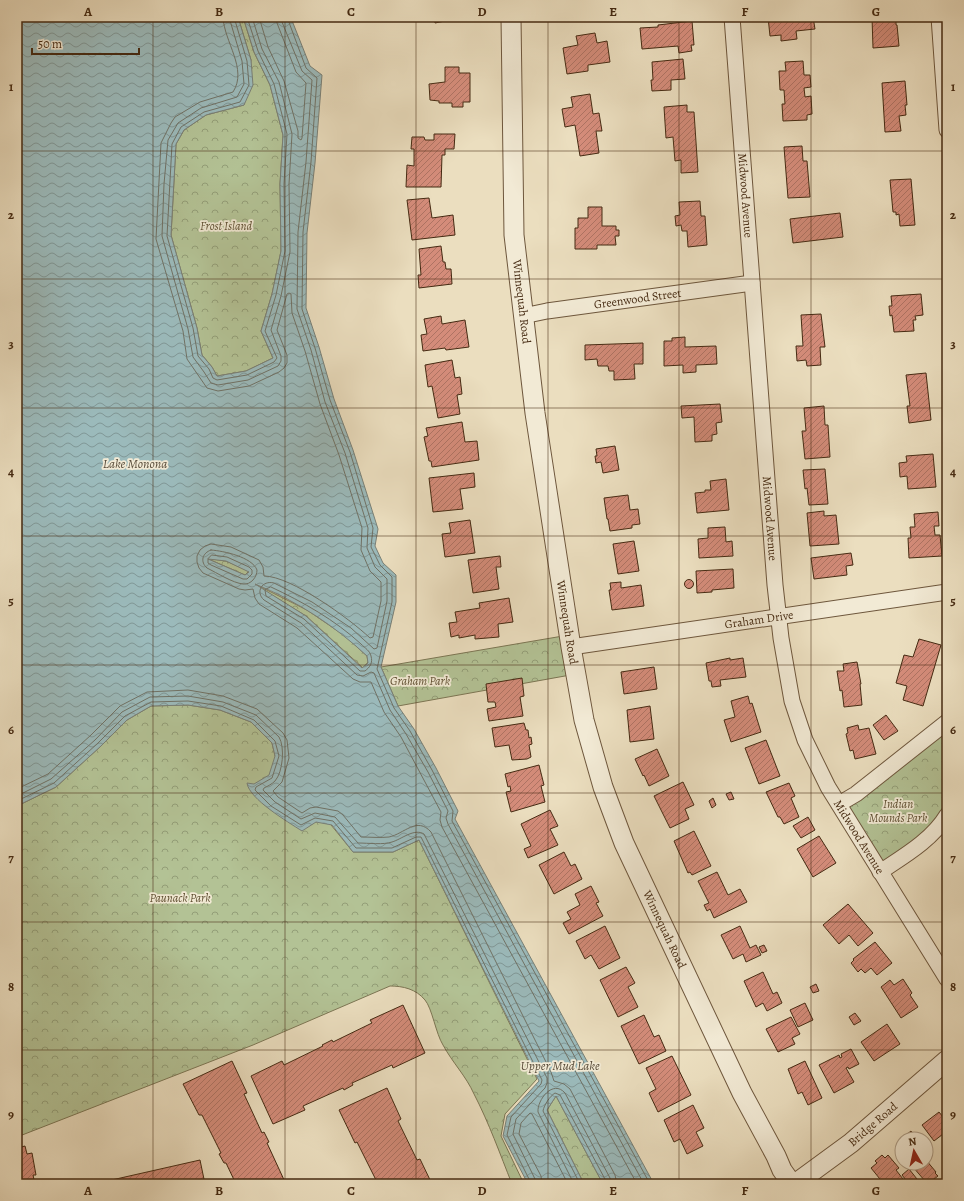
<svg xmlns="http://www.w3.org/2000/svg" width="964" height="1201" font-family="Alegreya,serif">
<style>
.forest{fill:url(#forest-crowns);stroke:#7c7654}
.water{fill:url(#water-waves);stroke:#798077;fill-rule:evenodd}
.lines{fill:none;stroke-linecap:round;stroke-linejoin:round}
.shore{stroke:#707266;stroke-width:1}
.building{fill:url(#building-hatch);stroke:#452a12}
.minor-casing{stroke:#6e573d;stroke-width:17}
.tertiary-casing{stroke:#6e573d;stroke-width:21}
.minor{stroke:#f2ead5;stroke-width:15}
.tertiary{stroke:#f2ead5;stroke-width:19}
.grid{fill:none;stroke:#452a12;stroke-width:1;stroke-opacity:0.55}
.labels{text-anchor:middle;stroke-width:3.5;stroke-linejoin:round;paint-order:stroke}
.street-label{font-size:12px;fill:#452a12;stroke:#f2ead5}
.park-label{font-size:12px;font-style:italic;fill:#605033;stroke:#f2ead5}
.water-label{font-size:13px;font-style:italic;fill:#5a4e3c;stroke:#f2ead5}
.neatline{fill:none;stroke:#452a12;stroke-width:1.5}
.grid-label{font-size:13px;text-anchor:middle;font-weight:bold;fill:#452a12}
</style>
<defs>
<pattern id="forest-crowns" width="20" height="18" patternUnits="userSpaceOnUse"><rect width="20" height="18" fill="#b3c295"/><path d="M2 6a3 3 0 1 1 6 0M12 15a3 3 0 1 1 6 0" fill="none" stroke="#939e78"/></pattern>
<pattern id="water-waves" width="16" height="10" patternUnits="userSpaceOnUse"><rect width="16" height="10" fill="#9bbabb"/><path d="M0 5q4-4 8 0t8 0" fill="none" stroke="#809797"/></pattern>
<pattern id="building-hatch" width="6" height="6" patternUnits="userSpaceOnUse"><rect width="6" height="6" fill="#d48c7a"/><path d="M-1 1l2-2M0 6l6-6M5 7l2-2" fill="none" stroke="#ae7363"/></pattern>
</defs>
<rect width="100%" height="100%" fill="#ebdebf"/>
<filter id="stains"><feTurbulence type="fractalNoise" baseFrequency=".005" numOctaves="4"/><feColorMatrix values="0 0 0 0 .2 0 0 0 0 .09 0 0 0 0 .02 0 0 0 .5 -.17"/></filter>
<radialGradient id="worn" r=".72"><stop offset=".6" stop-color="#630" stop-opacity="0"/><stop offset="1" stop-color="#630" stop-opacity=".3"/></radialGradient>
<path class="forest" d="M238,17h5l11,35 16,33 13,50 -3,49 1,67 -9,43 -11,37 12,27 -27,13 -29,5 -5,-9 -10,-12 -5,-27 -26,-93 5,-91 8,-14 22,-15 38,-10 7,-45z
M206,558l20,3 23,10 -4,4z
M249,581l58,29 38,26 22,20 1,6 -5,6 -57,-52z
M563,636l13,38 -178,32 -17,-39z
M188,705l32,5 31,12 21,21 3,13 78,96h40l26,-12 118,239 -32,35 -4,22 23,48h-12c-12,-30 -23,-61 -38,-90 -8,-18 -22,-32 -31,-49 -7,-11 -11,-37 -18,-45 -9,-11 -22,-14 -35,-14l-137,59 -236,92v-331l39,-19 45,-41 26,-26 24,-14z
M947,722v93l-67,57 -41,-68z
M556,1096l47,88h-19l-37,-74z"/>
<path class="water" d="M17,17h221l13,43 2,25 -9,20 -38,10 -22,15 -8,14 -5,91 26,93 5,27 10,12 5,9 29,-5 27,-13 -12,-27 11,-37 9,-43 -1,-67 3,-49 -13,-50 -16,-33 -11,-35h46l2,1 19,48 12,9 -7,88 -8,70 -1,75 13,39 15,52 19,51 25,79 -3,17 8,17 13,12v27l-15,65 17,39 16,23 22,39 22,43 -3,8 199,365h-51l-47,-88 -9,14 37,74h-56l-25,-48 4,-20 32,-35 -120,-241 -26,12h-40l-21,-27 -16,-3 -14,9c-14,-9 -53,-32 -55,-48l7,1 15,-9 6,-19 -3,-13 -21,-21 -31,-12 -32,-5 -37,1 -24,14 -26,26 -45,41 -39,19zM208,559l18,2 23,11 -4,3zM255,584c42,17 80,42 112,72l1,7 -6,5 -56,-52z"/>
<g class="lines">
<path class="shore" d="M223,17c1,25 25,52 10,75l-33,10 -25,15 -4,6 -10,20 -5,96 27,92 4,28 20,29 11,3 31,-5 30,-14 5,-4 3,-5v-8l-10,-25 10,-36 2,-1 2,1 1,19 13,38 15,53 19,51 23,73 -1,22 9,21 11,11v19l-8,36 -3,1c-20,-19 -79,-62 -106,-62l-1,-9 -4,-7 -28,-13 -20,-3 -6,2 -5,4 -3,6v6l2,6 4,5 36,16 6,1 8,-1 2,9 4,6 38,24 56,51 7,3h11l13,30 17,25 40,75 -1,8 2,7 195,357
M229,17l13,44 2,23 -7,13 -36,11 -23,15 -10,17 -4,44 -2,52 26,93 5,28 11,15 7,11 7,2 30,-5 30,-14 3,-5v-5l-10,-26 10,-34 9,-44 -1,-68 3,-50 -13,-52 -17,-33 -10,-32
M234,17l13,44 2,24 -9,17 -36,10 -23,15 -9,17 -5,92 26,92 5,28 11,13 4,9 4,2 30,-5 27,-13 3,-4 -12,-27 11,-36 9,-44 -1,-67 3,-50 -13,-50 -16,-33 -11,-34
M259,17l9,30 16,34 14,50v7l3,2 1,-2 4,-55 -10,-11 -19,-49 -1,-6
M282,17v5l20,49 10,9 -6,82 -8,70 -1,77 14,41 14,52 20,51 23,75 -1,20 8,19 12,12v22l-10,47 -3,1 -23,-21 -39,-26 -38,-19c-12,-3 -19,9 -10,17l37,23 56,52 6,1 8,-4 3,1 16,37 16,24 22,38 20,39 -2,7 2,6 196,360
M287,17l19,51 11,10 -6,84 -8,70 -1,77 13,39 15,52 20,52 23,76 -2,19 9,18 12,12v25l-15,67 17,39 16,23 22,39 21,41 -1,10 198,363
M211,550c13,1 41,7 46,20 0,7 -6,15 -14,14 -10,-1 -26,-11 -36,-16 -7,-6 -5,-15 4,-18z
M212,555l15,2 22,10 3,3v4l-5,5h-4l-32,-14 -3,-2v-4z
M271,587c32,15 64,33 90,57 4,4 9,7 10,12 2,7 -1,11 -6,15h-5l-56,-52 -38,-23 -1,-6z
M17,789l31,-15 43,-39 29,-29 27,-14 41,-2 35,6 34,13 26,24 4,7 2,18 -7,24 -9,9 5,6 24,16 8,-5 6,-1 22,4 5,4 18,22c9,0 19,1 28,0 15,-3 28,-21 42,-5l120,240 3,9 10,3 6,5 45,86 2,9
M17,796l34,-17 44,-39 27,-28 28,-15 38,-1 35,6 33,13 23,22c6,10 4,35 -4,44 -3,3 -7,5 -11,7l-1,2 12,12 26,17 14,-6 20,4 23,26c10,0 26,2 34,-1 10,-3 22,-14 32,-8l123,244v5l-2,5 -29,31 -3,15 22,45 1,5
M17,801l37,-18 44,-40 27,-27 26,-14 37,-1 33,5 33,14 21,21 4,15 -7,22 -16,9 -1,3 16,16 30,19 14,-7 18,3 23,27h36l24,-11h5l121,243 -1,4 -30,33 -4,18 23,46 1,3
M542,1184l-1,-8 -22,-42 2,-11 9,-10 2,1 36,70
M574,1184l-36,-72c-1,-12 15,-33 27,-19l45,85 1,6
M580,1184l-37,-73c1,-6 7,-15 12,-18l5,2 46,86v3"/>
</g>
<path class="building" d="M299,17h12l-11,3z
M434,17h21v2l-20,4z
M768,17h45l2,12 -19,2 1,8 -16,2v-6l-11,1z
M872,17h24v8h1l2,21 -26,2z
M692,21l2,24h-3l1,6 -13,2 -1,-7 -36,3 -2,-21 18,-1v-2z
M595,33l2,10 10,-2 3,21 -22,3v6l-21,3 -4,-26 15,-3 -2,-9z
M683,59l2,20 -14,1v10l-19,1 -1,-11h2l-1,-18z
M803,61l1,14h6l1,12 -7,1 1,9 6,-1 1,18 -5,1v5l-24,1 -1,-17h3l-1,-14h-4l-1,-19h7l-1,-9z
M445,67h14v6h11v29h-7v5h-11v-4h-13v-2l-9,-1 -1,-16 16,-2z
M905,81l2,24h-2l1,10 -7,1 2,15 -16,1 -3,-49z
M590,94l3,20 6,-1 3,18h-6l3,22 -19,3 -5,-31 -10,2 -3,-18 11,-2 -2,-10z
M687,105v7h7l4,60 -17,1v-13l-6,1 -2,-24 -7,1 -2,-31z
M434,134h21l-1,15h-9v6h-3l-1,32h-35l1,-22 7,1v-17h-3l1,-12h12l1,3h9z
M802,146l1,15h4l3,36 -22,1 -4,-51z
M911,179l4,46 -15,1 -1,-12 -3,1v-3h-3l-3,-32z
M429,198l3,20 21,-3 2,20 -43,5 -5,-40z
M700,201l1,15h4l2,29 -19,2 -1,-16h-5l-1,-6 -5,1 -1,-10 5,-1 -1,-13z
M588,207h14v19h14v4h3v6h-4l1,9h-19v4h-22v-21h3v-10h10z
M840,213l3,24 -50,6 -3,-24z
M441,246l2,16h2l1,7h5l1,15 -33,4 -1,-13h3l-2,-26z
M921,294l2,21 -8,1 1,4h-3l1,11 -20,1 -2,-17 -2,1 -1,-10h3l-1,-10z
M821,314l4,33h-5l1,18 -14,1 -1,-6 -9,1 -1,-15h7l-2,-31z
M441,316l1,8 23,-4 4,27 -23,3 -1,-2 -22,3 -2,-16 6,-1 -3,-15z
M685,337v10l31,-1 1,18 -21,1v7l-13,1v-8l-19,1v-25h8v-3z
M643,343v21h-9l1,15 -21,1v-9h-5l-1,-5h-10l-1,-7 -12,1v-15z
M452,360l3,18 5,-1 2,17 -5,1 3,19 -22,4 -6,-32 -4,1 -3,-22z
M926,373l5,47 -22,3 -2,-17h3l-4,-31z
M720,404l2,18 -6,1 1,11 -5,1v6l-17,1 -1,-25 -12,1 -1,-12z
M824,406l1,19h3l2,32 -25,2 -3,-28h4l-2,-23z
M462,422l3,20 12,-1 2,19 -47,7 -1,-6h-2l-5,-24 4,-1 -2,-8z
M615,446l4,24 -16,3 -2,-11 -5,1 -1,-7h2l-1,-7z
M933,454l3,33 -28,2 -1,-13 -7,1 -1,-14 8,-1 -1,-6z
M825,469l3,35 -19,1 -2,-17 -2,1 -2,-19z
M474,473l1,14 -15,2 3,20 -30,3 -4,-34z
M726,479l3,31 -32,3 -2,-20 10,-1v-2h6l-1,-9z
M628,495l2,15 8,-1 2,15 -8,1v3l-22,3 -2,-12h-1l-3,-21z
M824,511v5l12,-1 3,29 -29,2 -3,-33z
M938,512l1,14h-5l1,9h5l2,21 -33,2 -1,-20h3l-1,-11h5l-1,-13z
M470,520l5,33 -30,4 -3,-23 9,-1 -2,-10z
M725,527l1,15 6,-1 1,15 -34,2 -1,-19 10,-1v-10z
M634,541l5,30 -21,3 -5,-30z
M851,553l2,12 -7,1 1,9 -33,4 -3,-21z
M500,556l1,11h-5l3,22 -26,4 -5,-33z
M733,569l1,19 -22,2v2l-15,1 -1,-22z
M684.5 584a4.5 4.5 0 1 1 9 0a4.5 4.5 0 1 1-9 0Z
M621,582v6l20,-3 3,21 -32,4 -3,-20h2l-1,-7z
M509,598l4,24 -15,2 1,13 -24,2v-4l-16,3v-3l-8,2 -2,-14 8,-1 -2,-10 25,-4 -1,-5z
M919,639l22,6 -18,61 -20,-6 4,-14 -11,-3 8,-28 9,2z
M730,658v2l13,-2 3,19 -26,3 1,6 -9,1 -1,-6h-2l-3,-18z
M857,662l4,22h-1l2,21 -18,2 -2,-17 -2,1 -3,-20h7l-1,-7z
M654,667l3,22 -33,5 -3,-22z
M522,678l2,18 -4,1 3,19 -34,5 -2,-12 9,-2 -1,-5h-7l-2,-18z
M748,696l2,8 2,-1 9,29 -30,10 -7,-22 11,-3 -4,-16z
M650,706l4,33 -24,3 -3,-32z
M886,715l12,16 -14,9 -11,-15z
M524,723l2,7h2l1,8 2,-1 1,7 -3,1 2,12 -4,2 -15,1 -3,-15 -14,2 -3,-19z
M858,725l1,5 10,-2 7,26 -21,5 -2,-9 -3,1 -4,-17 2,-1 -1,-5z
M766,740l14,36 -21,8 -14,-36z
M657,749l12,27 -20,10 -5,-11 -1,1 -8,-17z
M539,765l5,20 -3,1 4,16 -34,10 -5,-20 5,-1 -1,-5 -2,1 -3,-13z
M683,782l11,23 -9,4 4,10 -19,9 -16,-32z
M789,783l6,13 -4,2 8,19 -15,7 -4,-7h-2l-12,-25z
M731,792l3,7 -5,1 -3,-6z
M713,798l3,7 -4,3 -3,-7z
M550,810l8,16 -8,3 8,16 -30,13 -4,-9 7,-3 -10,-22z
M808,817l7,13 -14,8 -8,-12z
M694,831l17,35 -19,9 -2,-3 -2,1 -14,-32z
M819,836l17,27 -23,14 -16,-28z
M564,852l7,14 4,-2 7,15 -28,15 -15,-29z
M947,857v8l-4,-5z
M717,872l11,23 12,-6 7,13 -33,16 -4,-9 -3,2 -3,-6 5,-2 -11,-22z
M591,886l8,16 -3,1 7,13 -34,18 -6,-11 8,-4 -4,-7 13,-7 -5,-11z
M848,904l25,29 -15,13 -9,-11 -10,9 -16,-19z
M605,926l15,32 -21,11 -8,-14 -6,4 -9,-18z
M740,926l10,22 6,-3 5,10 -15,7 -3,-8 -10,5 -12,-24z
M875,942l17,21 -15,12 -6,-7 -6,5 -4,-4 -3,3 -7,-9 3,-3 -1,-1z
M764,945l3,6 -5,2 -3,-6z
M626,967l9,16 -7,4 10,20 -20,10 -18,-37z
M763,972l10,22 4,-2 5,11 -15,8 -4,-8 -7,4 -12,-26z
M903,979l9,14 -2,2 8,12 -17,11 -20,-31 9,-7 4,5z
M816,984l3,7 -6,2 -3,-6z
M805,1003l8,17 -15,7 -8,-17z
M403,1005l22,48 -32,15 -1,-3 -40,18 1,2 -9,5 -1,-2 -40,18 2,4 -32,14 -22,-48 31,-15 2,4 39,-19 -1,-1 10,-5 1,2 39,-19 -2,-3z
M855,1013l6,8 -7,4 -5,-8z
M644,1015l10,22 5,-2 7,16 -27,13 -18,-38z
M791,1017l9,17 -8,4 3,6 -17,8 -12,-23z
M887,1024l13,20 -26,17 -13,-19z
M851,1049l8,15 -10,5 -1,-2 -2,1 8,14 -20,11 -15,-28 20,-10 1,3 2,-1 -1,-3z
M672,1056l19,39 -33,17 -9,-19 7,-4 -10,-21z
M232,1061l15,32 -3,1 18,39 2,-1 5,10 -2,1 18,39 4,-2 1,4h-54l-10,-21h-2l-5,-9 2,-1 -19,-38h-3l-16,-31z
M805,1061l17,37 -14,7 -6,-13 -4,2 -10,-25z
M387,1088l14,31 -3,2 19,39 3,-1 12,25h-60l-1,-2 5,-2 -19,-38 -2,1 -16,-33z
M693,1105l11,23 -8,4 7,14 -16,8 -7,-15 -6,3 -10,-22z
M939,1112l8,10v9l-13,10 -12,-16z
M911,1131l7,8h-11l1,-1 -2,-3z
M25,1146l2,8 5,-1 4,22h-3l2,9h-18v-36z
M926,1149l6,7 -6,4 10,12 -1,1 3,3 -9,7 -3,-3 -1,1 -12,-14 5,-4h8z
M882,1155l3,3 3,-3 11,13 -3,2 7,9 -6,5h-13l-13,-16 6,-5 -2,-2z
M200,1160l5,24h-111z
M909,1169l12,15h-12l-7,-9z"/>
<g class="lines">
<defs>
<g id="minor">
<path id="s1" d="M732,17l43,568 6,53 11,63 13,39 23,47 119,192"/>
<path d="M939,17l8,113"/>
<path id="s2" d="M523,316l24,-5 205,-28"/>
<path id="s3" d="M571,647l376,-55"/>
<path d="M839,804l17,-10 91,-72"/>
<path d="M880,872c24,-16 52,-32 67,-57"/>
</g>
<g id="tertiary">
<path id="s4" d="M511,17l3,218 21,178 36,234 13,73 19,67 21,56 118,250 34,63 6,14 10,14"/>
<path id="s5" d="M795,1184l56,-41 96,-83"/>
</g>
</defs>
<use href="#minor" class="minor-casing"/>
<use href="#tertiary" class="tertiary-casing"/>
<use href="#minor" class="minor"/>
<use href="#tertiary" class="tertiary"/>
</g>
<path class="grid" d="M153,17v1167M285,17v1167M416,17v1167M548,17v1167M679,17v1167M811,17v1167M17,151h930M17,279h930M17,408h930M17,536h930M17,665h930M17,793h930M17,922h930M17,1050h930"/>
<g class="labels">
<g class="street-label">
<text dy="4" stroke="none"><textPath href="#s1" startOffset="179">Midwood Avenue</textPath></text>
<text dy="4" stroke="none"><textPath href="#s2" startOffset="116">Greenwood Street</textPath></text>
<text dy="4" stroke="none"><textPath href="#s4" startOffset="285">Winnequah Road</textPath></text>
<text dy="4" stroke="none"><textPath href="#s1" startOffset="503">Midwood Avenue</textPath></text>
<text dy="4" stroke="none"><textPath href="#s3" startOffset="190">Graham Drive</textPath></text>
<text dy="4" stroke="none"><textPath href="#s4" startOffset="609">Winnequah Road</textPath></text>
<text dy="4" stroke="none"><textPath href="#s1" startOffset="839">Midwood Avenue</textPath></text>
<text dy="4" stroke="none"><textPath href="#s4" startOffset="933">Winnequah Road</textPath></text>
<text dy="4" stroke="none"><textPath href="#s5" startOffset="98">Bridge Road</textPath></text>
</g>
<g class="park-label">
<text x="226" y="230">Frost Island</text>
<text x="420" y="685">Graham Park</text>
<text x="898" y="808">Indian<tspan x="898" dy="14">Mounds Park</tspan></text>
<text x="180" y="902">Paunack Park</text>
</g>
<g class="water-label">
<text x="135" y="468">Lake Monona</text>
<text x="560" y="1070">Upper Mud Lake</text>
</g>
</g>
<rect width="964" height="1201" fill="none" stroke="#ebdebf" stroke-width="44"/>
<g transform="translate(914 1151) rotate(351)"><circle r="19" fill="#f2ead5" stroke="#ad9d87"/>
<path d="M0-3L7 15L0 10L-7 15Z" fill="#8f2418"/>
<text y="-6" font-size="11" font-weight="bold" text-anchor="middle" fill="#452a12">N</text>
</g>
<path d="M32 48v6h107v-6" fill="none" stroke="#452a12" stroke-width="2"/>
<text x="38" y="48" font-size="12" fill="#452a12" stroke="#f2ead5" stroke-width="3" paint-order="stroke">50 m</text>
<rect x="22" y="22" width="920" height="1157" class="neatline"/>
<g class="grid-label">
<text x="88" y="16">A</text>
<text x="219" y="16">B</text>
<text x="351" y="16">C</text>
<text x="482" y="16">D</text>
<text x="613" y="16">E</text>
<text x="745" y="16">F</text>
<text x="876" y="16">G</text>
<text x="11" y="91">1</text>
<text x="953" y="91">1</text>
<text x="11" y="219">2</text>
<text x="953" y="219">2</text>
<text x="11" y="348">3</text>
<text x="953" y="348">3</text>
<text x="11" y="476">4</text>
<text x="953" y="476">4</text>
<text x="11" y="605">5</text>
<text x="953" y="605">5</text>
<text x="11" y="734">6</text>
<text x="953" y="734">6</text>
<text x="11" y="862">7</text>
<text x="953" y="862">7</text>
<text x="11" y="991">8</text>
<text x="953" y="991">8</text>
<text x="11" y="1119">9</text>
<text x="953" y="1119">9</text>
<text x="88" y="1195">A</text>
<text x="219" y="1195">B</text>
<text x="351" y="1195">C</text>
<text x="482" y="1195">D</text>
<text x="613" y="1195">E</text>
<text x="745" y="1195">F</text>
<text x="876" y="1195">G</text>
</g>
<rect width="100%" height="100%" filter="url(#stains)"/>
<rect width="100%" height="100%" fill="url(#worn)"/>
</svg>
